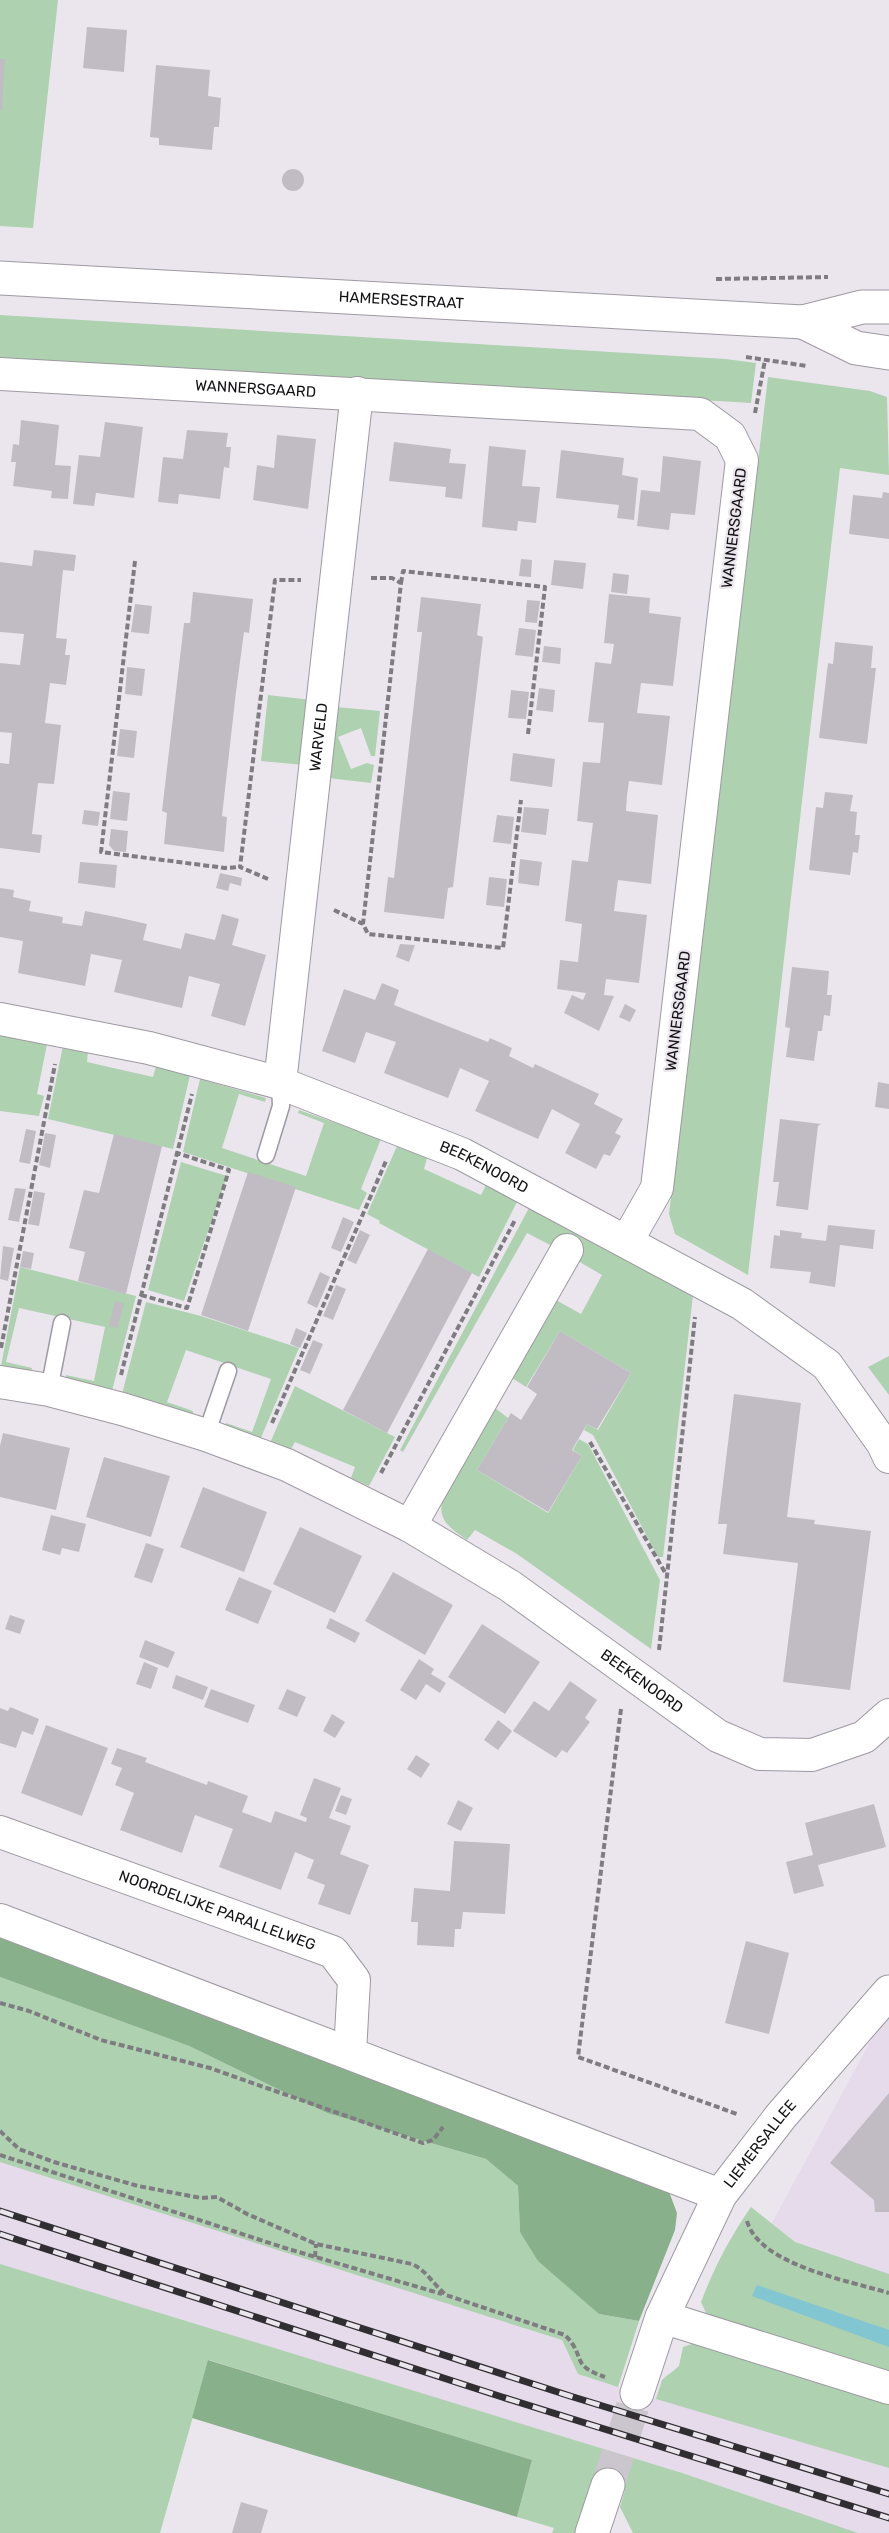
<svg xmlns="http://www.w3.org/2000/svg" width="889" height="2533" font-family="Rubik,sans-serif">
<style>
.built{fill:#e5dbea}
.green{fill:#aed1b0}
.forest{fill:#88b18b}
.water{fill:#81c6d1}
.building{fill:#c1bcc4}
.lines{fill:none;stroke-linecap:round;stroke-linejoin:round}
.tertiary-tunnel{stroke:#cbc6cd;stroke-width:33;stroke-dasharray:33 16;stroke-linecap:butt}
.service-casing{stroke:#9e99a1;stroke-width:19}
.minor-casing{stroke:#9e99a1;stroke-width:34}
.tertiary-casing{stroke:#9e99a1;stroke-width:35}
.primary-casing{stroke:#9e99a1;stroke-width:35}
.path{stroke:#7f7c81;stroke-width:4;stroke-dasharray:6 3;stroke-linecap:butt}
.service{stroke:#fff;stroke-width:16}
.minor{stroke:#fff;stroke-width:32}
.tertiary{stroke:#fff;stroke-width:33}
.primary{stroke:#fff;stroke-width:33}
.rail-casing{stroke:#312e32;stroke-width:7}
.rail{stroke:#ebe6ee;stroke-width:4.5;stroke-dasharray:14;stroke-linecap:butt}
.labels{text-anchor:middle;stroke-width:4.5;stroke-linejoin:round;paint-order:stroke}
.street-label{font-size:15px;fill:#131114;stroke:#ebe6ee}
</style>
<rect width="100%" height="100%" fill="#ebe6ee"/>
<path class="built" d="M889,2007v268l-122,-43z
M0,2161l562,179 16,34 77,25 7,-19 6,-7 221,46v114h-232l7,-30 -664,-210z"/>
<path class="green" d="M0,0h58l-25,228 -33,-2z
M0,315l726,44 30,4 -5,40 -751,-45z
M768,377l102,14 17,6 2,78 -49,-7 -92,807 -73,-41 -6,-20z
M268,695l44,5 -8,65 -43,-4z
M336,707l44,4 -5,45h-4l-10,-28 -23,9 13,32 16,-6 7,2 -3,18 -43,-5z
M0,1034l47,10 -10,50 7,2 -5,20 -39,-5z
M63,1046l25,5 -1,11 66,15 3,-11 34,9 -17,74 -125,-30z
M200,1079l66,19 -1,4 -26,-8 -17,54 84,28 18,-53 -26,-10 1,-3 82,29 -20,50 6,4 -8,17 -176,-58z
M397,1146l30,12 -3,11 57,26 5,-10 32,15 -39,77 -100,-54 1,-2 -13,-7z
M181,1162l46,14 -43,125 -36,-11z
M530,1206l163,89 -30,262h-5l-65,-122 -9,-5 3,-6 11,6 33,-57 -71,-42 -34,56 -14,-9 44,-78 25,14 21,-39 -24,-14 4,-9 -25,-14 -5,8 -25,-13 -124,219 -3,-2z
M20,1267l116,29 -24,95 -46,-11v-5l28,6 11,-54 -86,-19 -13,54 26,6 -1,4 -30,-6z
M146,1302l55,14 98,32 -39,92 -35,-14 1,-3 26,9 19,-53 -85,-29 -19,52 26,9 -1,5 -70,-22z
M889,1356v39l-21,-28z
M295,1386l100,51 -26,49 -18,-8 4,-11 -60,-25 -5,9 -20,-8z
M495,1408l13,10 -31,52 71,43 34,-57 -9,-6 6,-11 9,5 72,136 -9,69 -134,-95 -42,-24 -8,10c-14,-10 -31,-20 -24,-40z
M0,1977l189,69 138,67 159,46 32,27 2,46 79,82 40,7 -21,66 -40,-13 -16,-34 -562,-178z
M751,2207l44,35 94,32v104l-172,-56 -11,-9 -5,-11c13,-34 29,-65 50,-95z
M0,2264l682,209 176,60h-225l-13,-26 5,-17 -17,-5 -32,48h-24l2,-5 -37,-11 15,-57 -323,-100 -49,173h-160z
M695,2343l194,55v70l-233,-69 6,-19 17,-14 4,-19z"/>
<path class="forest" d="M0,1932l668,257 9,24 -2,17 -36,91 -40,-7 -61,-53 -18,-29 -2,-46 -32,-27 -159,-46 -138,-67 -189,-69z
M208,2360l324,100 -15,57 -325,-99z"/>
<path class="water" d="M757,2285l132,45v17l-137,-51z"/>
<path class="building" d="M87,27l40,3 -3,42 -41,-4z
M0,59h5l-3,51h-2z
M156,65l54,5 -2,26 13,2 -2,29h-5l-2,23 -53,-5v-7l-9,-1z
M282 180a11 11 0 1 1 22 0a11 11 0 1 1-22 0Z
M21,420l38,5 -4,40 16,1 -3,33 -17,-1 1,-7 -39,-5 3,-24h-5l2,-18 6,1z
M105,422l38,5 -9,71 -38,-5 -2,13 -21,-2 6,-49 21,2z
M187,430l41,3 -2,14h5l-2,21 -5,-1 -4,32 -41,-5 -1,10 -20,-2 5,-45 20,2z
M277,435l39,4 -8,70 -55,-9 4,-35 17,3z
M394,442l57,7 -2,14 17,1 -4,35 -17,-2 1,-10 -57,-6z
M489,446l37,4 -4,36 18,1 -4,36 -18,-2 -1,10 -35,-4z
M561,450l63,8 -2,17 16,3 -4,42 -17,-2 2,-13 -63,-7z
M663,456l38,5 -6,54 -24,-2 -2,17 -32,-4 4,-36 19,2z
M883,492l6,1v46l-40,-5 4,-39 29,3z
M34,550l42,5 -2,16 -11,-1 -7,68 11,1 -2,16h5l-4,30 -16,-2 -5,40 16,2 -7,59 -16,-1 -6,51 10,1 -2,18 -40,-5v-85l9,1 3,-31 -12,-1v-69l20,2 4,-31 -24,-2v-70l32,4z
M521,559l11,1 -1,17 -12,-1z
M554,560l32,3 -3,26 -32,-4z
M613,573l16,2 -2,19 -16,-2z
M193,592l60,7 -4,34 -5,-1 -8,60 -14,124 5,1 -3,35 -60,-8 3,-31 -5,-2 22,-188h6z
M609,594l41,4 -1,15 32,4 -8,69 -32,-3 -4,30 33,3 -8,69 -33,-4 -2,15 -1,15 32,4 -7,69 -33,-4 -4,31 33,4 -8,68 -33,-4 -2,16 10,1 -15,35 -35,-18 8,-18 11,5 3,-7 -29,-4 3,-29 18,2 4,-38 -17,-3 7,-61 16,2 5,-39 -16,-2 6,-59 17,1 4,-40 -16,-1 7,-60 16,2 3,-20 -10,-1z
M421,597l60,7 -4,31 6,2 -30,250 -5,1 -4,31 -60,-7 4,-35 6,1 21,-184 7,-62h-5z
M527,600l13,1 -3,22 -12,-1z
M135,604l17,2 -3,28 -18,-2z
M519,628l17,2 -3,27 -18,-2z
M835,642l38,4 -2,22h5l-9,76 -48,-6 9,-75 5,1z
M544,646l17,2 -1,16 -18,-2z
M127,667l18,2 -3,27 -17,-2z
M539,688l16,2 -2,22 -17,-2z
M511,690l18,2 -3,27 -18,-1z
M120,729l17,2 -3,27 -17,-2z
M513,753l42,6 -3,28 -42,-6z
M113,791l17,2 -3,28 -17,-2z
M825,792l28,3 -3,16 7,1 -2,23h5l-2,18 -5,-1 -3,23 -41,-5 7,-63 7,1z
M524,807l25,2 -3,26 -25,-3z
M84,810l16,2 -2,14 -16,-2z
M497,815l17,2 -3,27 -18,-2z
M111,829l17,2 -2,21 -12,-1 -5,-6z
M520,859l22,3 -3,24 -21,-3z
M80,862l37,3 -2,23 -37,-5z
M220,873l22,5 -1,8 -11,-3 -2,8 -12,-3z
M489,877l18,2 -3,28 -18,-2z
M0,888l14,2 -1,7 18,4 -2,10 34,6 -1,6 20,3 3,-15 31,6 31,7 -4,16 38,9 4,-16 30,7 7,-26 17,5 -7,26 34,10 -21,71 -34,-10 9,-32 -31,-8 -7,32 -68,-16 8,-32 -31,-6 -6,32 -67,-13 5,-32 -23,-4z
M400,944l15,1 -6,17 -13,-5z
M792,967l37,4 -2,24h5l-2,21 -6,-1 -2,16h-4l-4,30 -28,-4 4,-29 -5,-1z
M382,983l17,7 -5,15 94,37 2,-4 22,10 -3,8 24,12 2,-4 64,30 -5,10 29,15 -8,14 6,3 -11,20 -6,-2 -8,15 -31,-16 15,-29 -28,-15 -14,30 -63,-28 14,-30 -29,-13 -12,30 -64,-25 12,-31 -30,-10 -11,31 -33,-12 22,-62 31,11z
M625,1004l11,6 -6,12 -11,-5z
M878,1082l11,2v25l-14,-2z
M780,1119l41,5 -3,2 -10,84 -32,-4 3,-24h-6z
M26,1129l10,2 -6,33 -11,-2z
M45,1133l11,2 -6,33 -11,-3z
M114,1134l48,12 -36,148 -48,-13 7,-29 -16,-4 15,-58 15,3z
M248,1172l48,15 -48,144 -47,-16z
M15,1188l11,1 -7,33 -11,-2z
M34,1191l11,2 -6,33 -11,-2z
M343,1217l11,5 -13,30 -10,-4z
M828,1225l47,5 -2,19 -33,-4 -5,42 -26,-4 2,-11 -41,-4 4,-33 6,1v-6l22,3 -1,5 25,3z
M360,1230l10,5 -14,29 -9,-4z
M3,1246l11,2 -6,33 -8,-2z
M428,1249l44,24 -85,160 -44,-23z
M23,1251l11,2 -3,16 -11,-2z
M320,1272l10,5 -13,31 -10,-5z
M336,1285l10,4 -13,31 -10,-4z
M115,1301l9,3 -7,24 -8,-2z
M296,1328l11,5 -7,15 -10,-4z
M560,1331l71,42 -34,56 -10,-5 -15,26 10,6 -34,56 -71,-42 34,-57 10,7 16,-26 -10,-7z
M313,1340l10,4 -13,30 -10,-4z
M734,1394l67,9 -14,114 28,3 -1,4 57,7 -21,159 -67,-8 15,-119 -75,-9 4,-30h-9z
M3,1433l67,15 -14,62 -56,-13v-51z
M104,1457l66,19 -19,61 -65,-20z
M203,1487l64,25 -23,60 -64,-25z
M51,1515l35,9 -7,28 -17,-4 -2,7 -18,-5z
M300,1527l62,29 -27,57 -62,-29z
M146,1543l18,6 -12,34 -18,-6z
M393,1572l60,33 -28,50 -60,-34z
M239,1577l33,14 -14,33 -33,-14z
M10,1615l15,5 -5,14 -15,-5z
M330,1618l30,15 -5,10 -29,-15z
M482,1624l58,38 -35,52 -57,-37z
M145,1640l30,12 -7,16 -29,-11z
M419,1659l15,10 -3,5 15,9 -6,10 -14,-9 -10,16 -16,-10z
M144,1662l14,6 -7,21 -15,-5z
M176,1675l32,12 -5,13 -31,-12z
M570,1681l27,19 -12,18 5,4 -23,31 -5,-3 -6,8 -43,-27 21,-30 15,10z
M211,1689l44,16 -7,18 -44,-16z
M287,1689l19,8 -9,20 -19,-8z
M10,1707l29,12 -6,16 -11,-4 -6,17 -16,-5v-35l8,3z
M332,1714l13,8 -10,16 -12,-7z
M498,1720l14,11 -14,19 -14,-10z
M46,1725l62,23 -26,68 -61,-23z
M117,1748l30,10 -2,4 62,23 1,-4 40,15 -6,16 29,11 4,-12 31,11 1,-4 -7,-3 14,-37 27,10 -12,30 22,8 -11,28 29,11 -19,50 -32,-11 7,-19 -18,-7 7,-18 -19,-8 -14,38 -62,-23 14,-38 -38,-14 -13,38 -62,-23 14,-37 -19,-8 7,-17 -11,-4z
M416,1755l14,9 -9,14 -14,-9z
M341,1795l11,4 -6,16 -11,-4z
M458,1800l15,8 -12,23 -14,-7z
M874,1804l12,43 -68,18 6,21 -30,8 -8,-32 27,-7 -8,-32z
M454,1841l56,3 -5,70 -42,-2 -2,17h-6l-1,18 -37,-2 1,-23h-7l3,-34 36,3z
M746,1941l43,12 -20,81 -44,-11z
M889,2093v119h-14l-1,-12 -44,-37z
M241,2502l27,8 -7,23h-29z"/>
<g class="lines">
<path class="tertiary-tunnel" d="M608,2485l29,-92"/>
<defs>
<path id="service" d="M266,1155l15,-49 -1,-23
M49,1390l13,-67
M206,1435l22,-64"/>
<g id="minor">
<path id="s1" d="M0,374l700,40 30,22 12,24 -85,728 -30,53"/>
<path id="s2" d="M0,1019l149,29 131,35 182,71 280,150 85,61 56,79 6,13"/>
<path id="s3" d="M280,1083l77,-690"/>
<path id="s4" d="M0,1382l49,8 73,19 84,26 81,30 123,61 100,60 208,150 42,18 52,1 52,-18 25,-22"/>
<path d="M410,1526l157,-276"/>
<path id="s5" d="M0,1832l333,120 21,28 -4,73"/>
<path d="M0,1920l720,275"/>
<path d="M662,2317l227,71"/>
</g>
<g id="tertiary">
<path id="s6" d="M637,2393l25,-76 58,-122 61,-79 108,-124"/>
<path d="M592,2533l16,-48"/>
</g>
<g id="primary">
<path id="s7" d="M0,278l803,44 59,-15h27"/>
<path d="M803,322l53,26 33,5"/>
</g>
</defs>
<use href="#service" class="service-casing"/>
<use href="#minor" class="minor-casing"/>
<use href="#tertiary" class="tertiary-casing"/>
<use href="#primary" class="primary-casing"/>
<path class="path" d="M716,279l112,-2
M746,357l61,9
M755,413l10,-53
M135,561l-34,291 124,16 15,-1
M371,578h21l9,5 -38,341 5,10 135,14 18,-148
M401,583l2,-12 142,16 -17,147
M268,879l-28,-12 35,-287h26
M334,910l29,14
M141,1295l46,13 42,-138 -52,-17
M1,1348l54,-284
M121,1375l71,-281
M272,1423l114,-262
M590,1442l77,134
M381,1473l134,-253
M659,1650l36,-333
M621,1709l-43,348 159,57
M0,2003l29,8 72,29 109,28 213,75 10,-3 10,-13
M0,2131l19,18 35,13 84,24 63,12 16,-1 30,17 69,30 96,20c14,6 22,21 34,31l119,40c22,22 4,30 40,42
M0,2155l285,93 157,46
M747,2221c12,44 103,60 142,72
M315,2257l1,-13"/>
<use href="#service" class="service"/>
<use href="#minor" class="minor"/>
<use href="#tertiary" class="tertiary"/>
<use href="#primary" class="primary"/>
<defs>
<path id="rail" d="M0,2211l570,185 319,98
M0,2234l502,163 387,121"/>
</defs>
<use href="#rail" class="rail-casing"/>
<use href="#rail" class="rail"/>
</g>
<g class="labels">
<g class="street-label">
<text dy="5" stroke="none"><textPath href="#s7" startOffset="402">HAMERSESTRAAT</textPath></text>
<text dy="5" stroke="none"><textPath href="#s1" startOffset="256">WANNERSGAARD</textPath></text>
<text transform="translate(734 528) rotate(-83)" y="5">WANNERSGAARD</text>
<text dy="5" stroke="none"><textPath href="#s3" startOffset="348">WARVELD</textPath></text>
<text transform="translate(678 1011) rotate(-83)" y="5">WANNERSGAARD</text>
<text dy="5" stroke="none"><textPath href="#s2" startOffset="508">BEEKENOORD</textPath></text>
<text dy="5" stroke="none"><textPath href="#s4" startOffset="716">BEEKENOORD</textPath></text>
<text dy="5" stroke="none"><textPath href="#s5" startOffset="231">NOORDELIJKE PARALLELWEG</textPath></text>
<text dy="5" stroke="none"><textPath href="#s6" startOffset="280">LIEMERSALLEE</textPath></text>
</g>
</g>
</svg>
